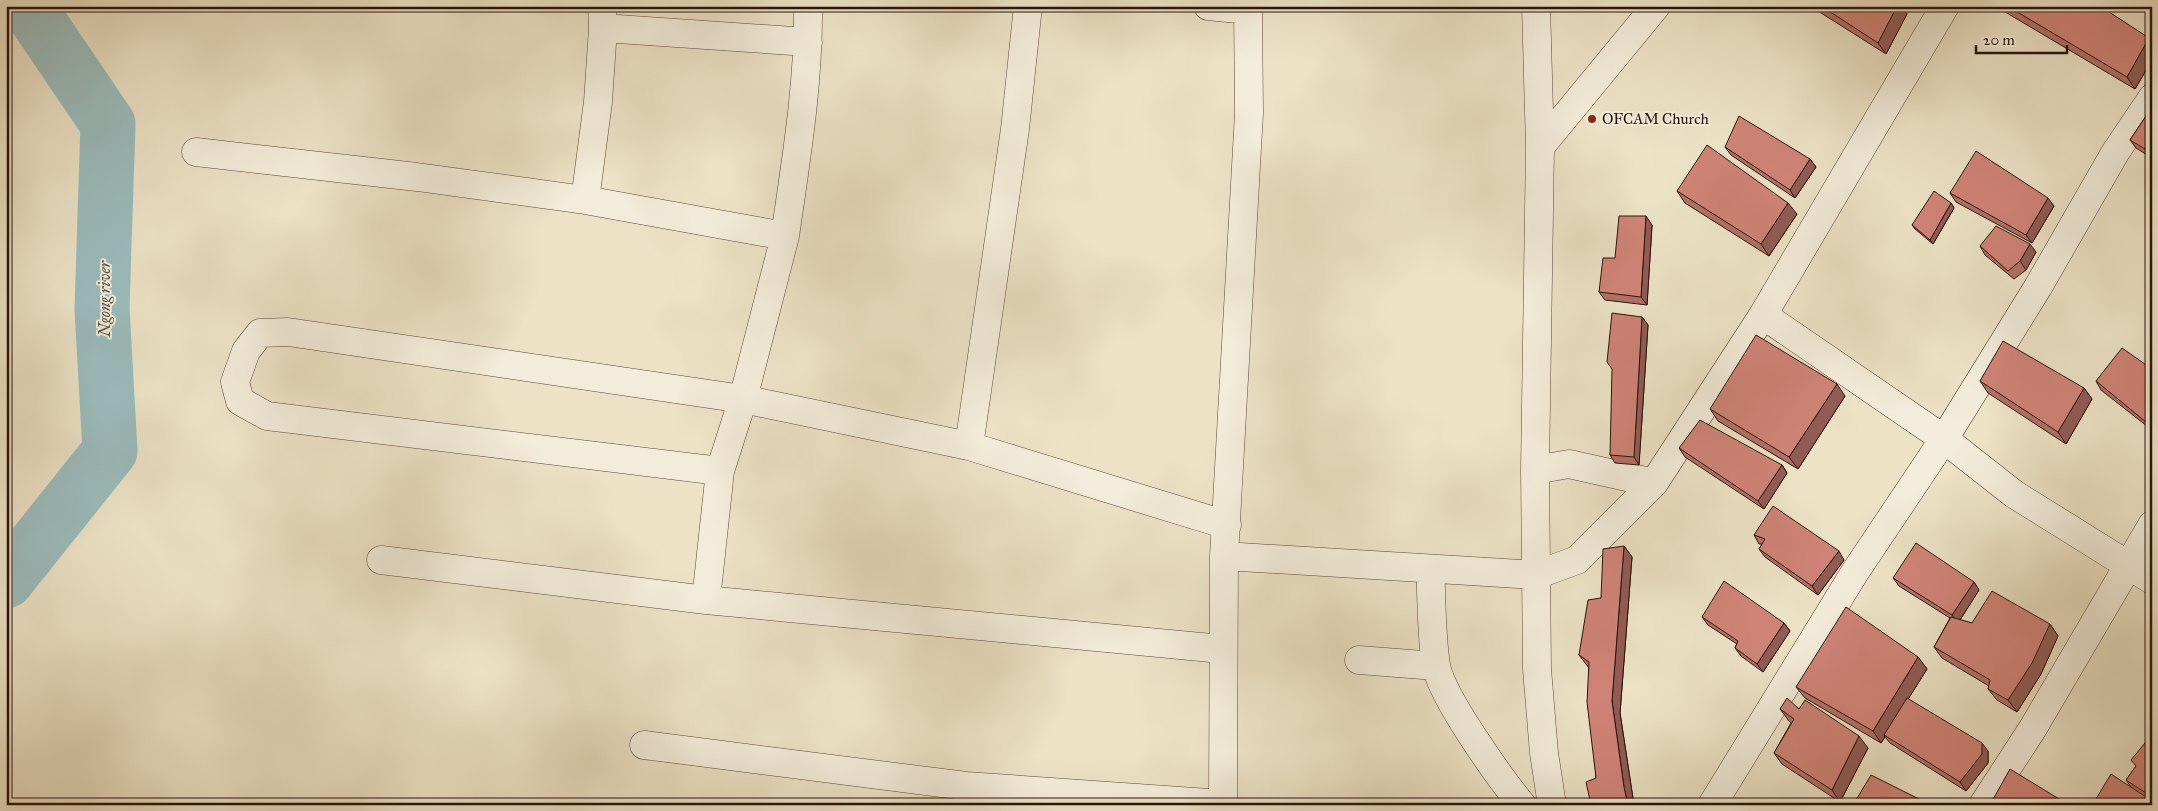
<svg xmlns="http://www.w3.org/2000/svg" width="2158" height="811" font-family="'IM FELL Great Primer',serif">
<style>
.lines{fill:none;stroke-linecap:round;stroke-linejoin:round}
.river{stroke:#9bbcbc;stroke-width:55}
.street-casing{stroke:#5a473a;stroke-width:29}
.street{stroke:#f3ecda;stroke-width:28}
.wall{fill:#b27167;stroke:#29130b}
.shaded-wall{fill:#915c54;stroke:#29130b}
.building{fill:#cf8378;stroke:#29130b}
.poi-dot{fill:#8f2418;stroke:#f3ecda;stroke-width:2}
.labels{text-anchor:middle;stroke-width:4;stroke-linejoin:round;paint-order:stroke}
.poi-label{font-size:15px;fill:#29130b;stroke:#f3ecda;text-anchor:start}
.water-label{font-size:16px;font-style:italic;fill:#514e49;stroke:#f3ecda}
</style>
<rect width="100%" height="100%" fill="#ece2c6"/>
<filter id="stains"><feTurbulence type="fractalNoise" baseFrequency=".004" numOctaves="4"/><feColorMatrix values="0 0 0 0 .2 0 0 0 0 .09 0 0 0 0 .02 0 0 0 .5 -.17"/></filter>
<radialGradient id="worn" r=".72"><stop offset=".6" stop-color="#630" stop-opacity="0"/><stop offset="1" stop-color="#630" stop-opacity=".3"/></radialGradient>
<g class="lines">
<path class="river" d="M6,581l104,-130 -8,-142 6,-185 -80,-118"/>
<defs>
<path id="street" d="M1208,6l40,4
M1536,6l4,141 -5,323 2,199 7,84 8,52
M603,28l205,14
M1540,147l116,-141
M196,152l221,25 168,23 200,36 -42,163 -23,72 -14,129
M585,200l13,-98 5,-74 -1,-22
M785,236c11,-76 24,-153 23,-230
M1763,315l181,124 70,55 138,86
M969,446l46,-317 13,-123
M1535,470l34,-6 85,19 109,-168 182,-309
M720,471l-453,-55 -27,-15 -5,-19 11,-31 14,-18 28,-1 455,67 226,47 258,79
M1224,556l312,19 41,-15 77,-77
M381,560l325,40 516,49
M1430,569c2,31 1,64 6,96 5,31 64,113 86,140
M1359,660l77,6
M644,745l322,41 257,18
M1223,805l1,-249 25,-443 -1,-107
M1712,805l143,-233 89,-133 94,-152 77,-134 37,-55
M1983,805l50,-77 119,-203"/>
</defs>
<use href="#street" class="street-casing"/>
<use href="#street" class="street"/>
</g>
<path class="wall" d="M1810,6h91l6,8 -21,40z
M1995,6h105l52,36v18l-17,29z
M2152,107v51l-16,-10 -6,-8z
M1725,147l85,12 6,8 -21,31 -64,-43z
M1677,191l120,23 -28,42 -84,-53z
M1950,193l104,13 -22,37 -76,-41z
M1951,203l3,5 -21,36 -18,-15 -3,-4z
M1652,225l-5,80 -42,-5 -6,-8 16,-34z
M1980,246l56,6 -10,18 -12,9 -29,-24z
M1642,317l6,8 -9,140 -24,-2 -5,-8z
M2152,369v61l-51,-40 -5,-9z
M1980,381l104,7 8,11 -26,45 -78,-51z
M1845,396l-47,73 -80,-48 -8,-12z
M1679,448l103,17 5,8 -23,36 -79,-52z
M1754,535l90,25 -26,35 -53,-38 -6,-8 3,-5h-3z
M1624,546l8,11 -12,156 14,92h-43l5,-27 -7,-110 -10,-13 22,-57z
M1893,578l81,4 5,8 -19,30 12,3 78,1 8,12 -17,38 -24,38 -20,-12 -9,-11 1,-3 -47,-28 -8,-11 16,-29 -51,-32z
M1702,617l82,6 6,8 -27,41 -22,-16 -6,-8 2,-4 -29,-19z
M1918,657l9,12 -19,30 80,52v12l-22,28 -76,-48 -5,-6 -4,6 -76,-45 -9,-11z
M1780,709h19l69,39 -28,54 -58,-38 -8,-11 17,-30 -2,-2z
M2152,740v65l-21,-18 -5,-7 10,-14z
M1856,800l75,5h-71z"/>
<path class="shaded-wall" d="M1897,6h4l6,8 -21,40 -8,-11z
M2149,38l3,4v18l-17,29 -8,-12z
M1810,159l6,8 -21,31 -5,-8z
M2048,198l6,8 -22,37 -6,-8z
M1788,203l9,11 -28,42 -8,-12z
M1951,203l3,5 -21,36 -3,-4z
M1646,216l6,9 -5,80 -6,-8z
M2030,244l6,8 -10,18 -6,-9z
M1642,317l6,8 -9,140 -5,-8z
M1837,384l8,12 -47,73 -9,-12z
M2084,388l8,11 -26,45 -8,-12z
M1782,465l5,8 -23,36 -6,-8z
M1624,546l8,11 -12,156 14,92h-6l-4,-18 -12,-86z
M1839,551l5,9 -26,35 -6,-9z
M1974,582l5,8 -21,33 -6,-8z
M1784,623l6,8 -27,41 -6,-8z
M2050,624l8,12 -17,38 -24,38 -9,-12z
M1918,657l9,12 -42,67 -1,-1 1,2 -4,6 -8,-12z
M1859,736l9,12 -28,54 -8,-12z
M1982,743l6,8v12l-22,28 -6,-9z"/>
<path class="building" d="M1821,6h76l-19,37z
M2007,6h93l49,32 -22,39z
M2152,107v46l-22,-13z
M1739,116l71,43 -20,31 -65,-43z
M1707,145l81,58 -27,41 -84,-53z
M1976,151l72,47 -22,37 -76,-42z
M1934,191l17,12 -21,37 -18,-15z
M1619,216h27l-5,81 -42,-5 4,-34h12z
M1996,226l34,18 -10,17 -12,10 -28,-25z
M1612,313l30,4 -8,140 -24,-2 2,-86 -5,-7z
M1756,335l81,49 -48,73 -79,-48z
M2003,341l81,47 -26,44 -78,-51z
M2122,348l30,21v58l-56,-46z
M1700,420l82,45 -24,36 -79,-53z
M1773,506l66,45 -27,35 -53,-37 6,-10 -11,-4z
M1916,543l58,39 -22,33 -59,-37z
M1624,546l-12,155 12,86 4,18h-37l-5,-23 10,-4 -9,-76 2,-40 -10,-7 9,-55 13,-2 2,-49z
M1724,581l60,42 -27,41 -22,-16 3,-7 -36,-24z
M1992,591l58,33 -18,39 -24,37 -20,-11 2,-9 -56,-33 17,-30 21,6z
M1846,607l72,50 -45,74 -77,-44z
M1787,698l12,11 6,-9 54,36 -27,54 -58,-37 20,-34 -14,-10z
M1907,698l75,45v11l-22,28 -76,-47z
M2149,738l3,2v57l-26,-17 10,-14 -5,-6z
M2010,769l59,36h-76l-2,-2z
M2111,774l41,27v4l-59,-1z
M1871,775l60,30h-66l-9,-5z
M1844,799l10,6h-14z"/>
<circle class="poi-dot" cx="1592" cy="119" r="5"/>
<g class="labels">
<g class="poi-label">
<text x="1602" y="124">OFCAM Church</text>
</g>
<g class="water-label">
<text transform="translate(104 299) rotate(-90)" y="6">Ngong river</text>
</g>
</g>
<rect width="2158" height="811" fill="none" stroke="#ece2c6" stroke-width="25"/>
<rect x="8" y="8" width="2143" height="796" fill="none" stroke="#29130b" stroke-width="2.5"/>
<rect x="12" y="12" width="2133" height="786" fill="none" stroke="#29130b"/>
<path d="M1976 45v8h91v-8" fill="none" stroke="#29130b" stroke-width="2.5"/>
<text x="1983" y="45" font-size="15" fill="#29130b" stroke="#f3ecda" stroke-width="4" paint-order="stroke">20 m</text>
<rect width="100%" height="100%" filter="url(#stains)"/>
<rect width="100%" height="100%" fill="url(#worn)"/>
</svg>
